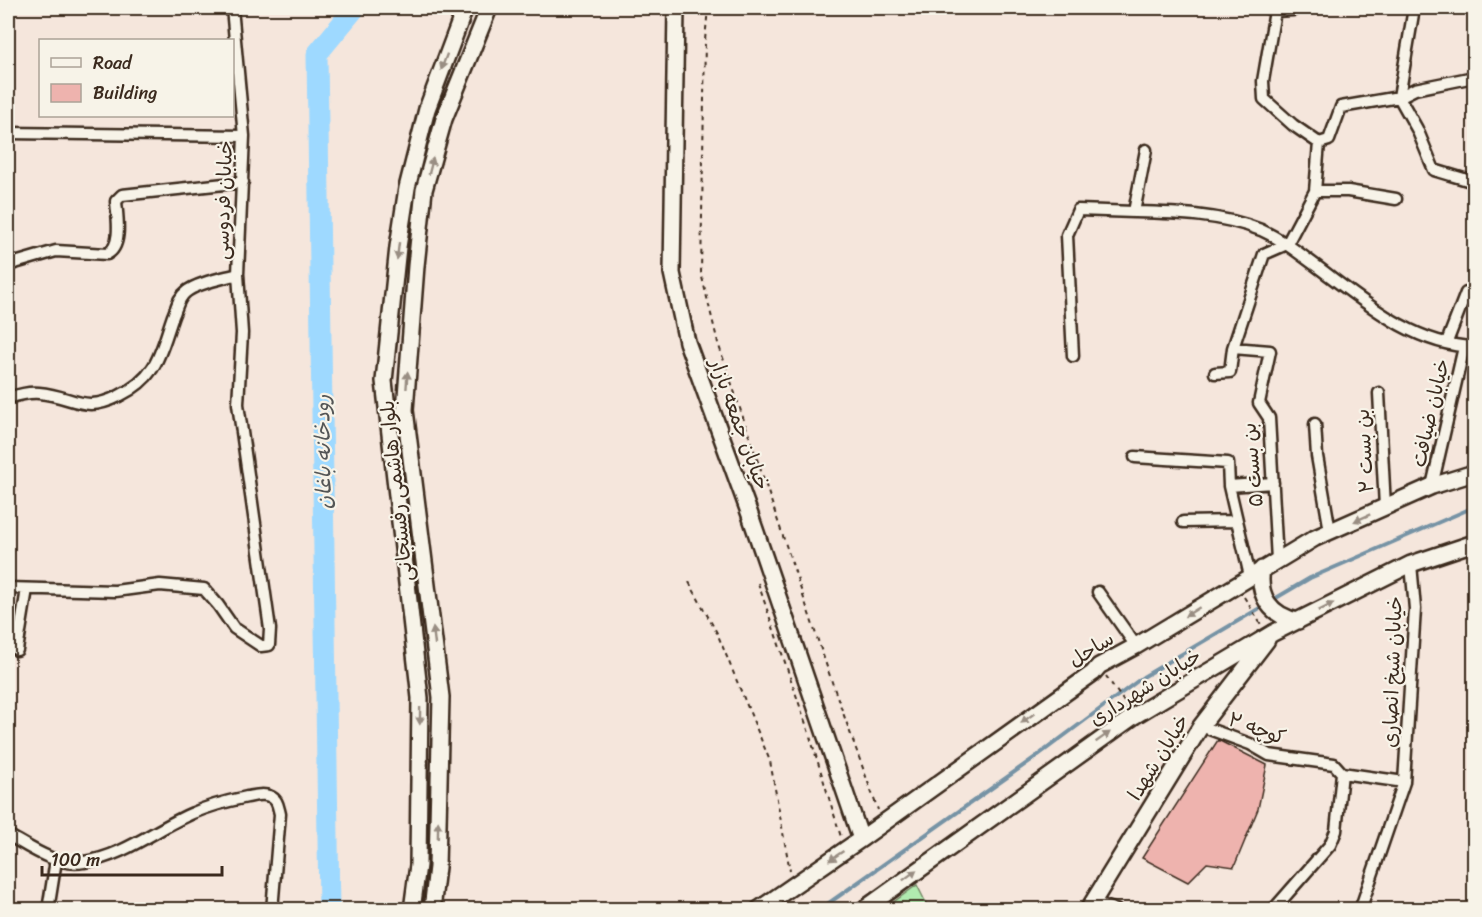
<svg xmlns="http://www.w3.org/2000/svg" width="1482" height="917" font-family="Sriracha,'Playpen Sans Arabic',sans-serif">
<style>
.green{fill:#b1ebb0;stroke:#768a67;stroke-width:1.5}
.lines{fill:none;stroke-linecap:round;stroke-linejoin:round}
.stream{stroke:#7693a5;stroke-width:4}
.river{stroke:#9ed9ff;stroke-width:21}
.building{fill:#eeb3ae;stroke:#3b2a1e;stroke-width:1.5}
.street-casing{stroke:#3b2a1e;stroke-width:15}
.secondary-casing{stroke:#3b2a1e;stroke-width:20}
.path{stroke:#3b2a1e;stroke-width:2;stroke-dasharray:4.5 4.5;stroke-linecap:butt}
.street{stroke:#f7f3e8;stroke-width:10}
.secondary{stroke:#f7f3e8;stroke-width:15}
.oneway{fill:#998e83}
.labels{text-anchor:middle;stroke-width:4.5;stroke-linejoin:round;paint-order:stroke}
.street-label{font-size:20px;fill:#3b2a1e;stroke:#f7f3e8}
.water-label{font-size:21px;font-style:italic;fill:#545656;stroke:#f7f3e8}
</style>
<rect width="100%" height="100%" fill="#f5e6dc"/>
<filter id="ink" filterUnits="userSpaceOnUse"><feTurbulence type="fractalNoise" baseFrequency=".0167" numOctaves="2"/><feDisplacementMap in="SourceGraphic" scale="12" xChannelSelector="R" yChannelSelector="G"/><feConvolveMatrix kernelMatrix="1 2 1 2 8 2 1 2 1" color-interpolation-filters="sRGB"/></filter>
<g filter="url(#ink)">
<path class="green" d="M917,885l12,24h-45z"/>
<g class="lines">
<path class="stream" d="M1271,601l39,-23 164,-71
M819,910l218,-154 106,-79 122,-72"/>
<path class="river" d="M329,910l-12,-856 38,-46"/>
</g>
<path class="building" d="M1218,740l49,25 -9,44 -24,58 -27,-4 -19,19 -46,-24z"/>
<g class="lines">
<defs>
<path id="street" d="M1268,8l7,3 -12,70 1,18 29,26 26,18 -4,48 -28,53 -23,10 -31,94 37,3 -11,52 10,15 8,142
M1275,11l18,-1 4,-2
M1474,77l-59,12 -16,8 18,32 17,41 40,12
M8,133l236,3
M1319,143l10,-3 12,-33 58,-10 15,-89
M1146,150l-12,62c42,1 87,2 127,18 18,8 34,20 50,32 49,36 100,83 163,85
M1315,191h33l48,8
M8,265l48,-14 51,3c16,-8 10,-38 9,-53l6,-6 121,-13
M1447,342l19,-49
M1073,356l-6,-121 11,-25 56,2
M1215,373l15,-1 3,-24
M1379,393l6,114
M8,398c10,-3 20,-6 31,-5 35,3 44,21 80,3 39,-19 41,-43 54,-80 4,-9 5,-18 13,-24 10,-9 38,-14 52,-18l6,-138 -12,-128
M1315,424l2,32 13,75
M1135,457l93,6 1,23 44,-3
M1229,486l21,90
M1432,486l32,-139
M1183,522l54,-1
M8,588l107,3 45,-6 44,4 14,16 16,23 27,18 8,-1 1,-16 -32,-225 4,-71 -4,-59
M1098,592l38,54
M17,650l10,-61
M1201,726l49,18 19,11 65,9 8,9 62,9
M8,835c23,13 49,32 76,27 41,-6 73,-34 109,-49 18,-8 35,-12 54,-16 6,-1 16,-4 22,-1 9,3 9,11 11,18l-8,96
M1093,902l23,8
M48,910l8,-50
M1273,910l57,-65 6,-14 6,-58
M1360,910l44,-128 11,-173 -4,-45"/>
<path id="secondary" d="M676,8l-4,265 15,69 62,170 112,327
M1262,569c-5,27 9,47 36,52
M412,910l6,-45 2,-167 -36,-317 14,-134 9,-59 20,-79 38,-101
M432,910l5,-43 4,-170 -36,-287 11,-144 8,-76 20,-71 45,-111
M758,910l103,-71 232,-166 6,-7 37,-20 179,-108 117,-52 42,-13
M863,910l271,-194 139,-83 138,-69 63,-21
M1088,910l113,-184 66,-86"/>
</defs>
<use href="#street" class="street-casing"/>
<use href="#secondary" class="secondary-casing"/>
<path class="path" d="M708,8l-3,32 -4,233 17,70 115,342 45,125
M689,582l28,51 53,128 20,110
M758,583l50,147 33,107
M1244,597l18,29
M1106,676l21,30"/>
<use href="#street" class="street"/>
<use href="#secondary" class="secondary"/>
</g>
<defs><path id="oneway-solid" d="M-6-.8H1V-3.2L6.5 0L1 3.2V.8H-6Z" transform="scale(1.5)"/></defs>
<g class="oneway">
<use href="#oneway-solid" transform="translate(444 62) rotate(110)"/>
<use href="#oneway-solid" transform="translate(431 166) rotate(-75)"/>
<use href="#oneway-solid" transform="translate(398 251) rotate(97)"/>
<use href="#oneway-solid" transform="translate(407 380) rotate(-86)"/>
<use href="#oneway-solid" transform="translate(1362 518) rotate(156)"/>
<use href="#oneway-solid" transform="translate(1326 607) rotate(-27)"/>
<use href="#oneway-solid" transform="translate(1192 612) rotate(148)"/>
<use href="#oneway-solid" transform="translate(434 636) rotate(-97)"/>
<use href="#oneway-solid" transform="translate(420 716) rotate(91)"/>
<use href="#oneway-solid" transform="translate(1028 718) rotate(144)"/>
<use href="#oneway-solid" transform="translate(1103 737) rotate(-35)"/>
<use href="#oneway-solid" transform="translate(438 830) rotate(-89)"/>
<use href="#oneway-solid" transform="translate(836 856) rotate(146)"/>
<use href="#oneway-solid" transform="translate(910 875) rotate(-37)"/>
</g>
</g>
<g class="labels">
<g class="street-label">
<text transform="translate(223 200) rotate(-88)" y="7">خیابان فردوسی</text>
<text transform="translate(1430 413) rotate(-77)" y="7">خیابان ضیافت</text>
<text transform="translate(740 424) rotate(70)" y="7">خیابان جمعه بازار</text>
<text transform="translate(1364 451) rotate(-93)" y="7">بن بست ۲</text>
<text transform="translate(1252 465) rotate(-95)" y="7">بن بست ۵</text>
<text transform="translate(396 491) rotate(-96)" y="7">بلوار هاشمی رفسنجانی</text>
<text transform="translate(1091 649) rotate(-32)" y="7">ساحل</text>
<text transform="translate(1392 672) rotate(-88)" y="7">خیابان شیخ انصاری</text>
<text transform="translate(1145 687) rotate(-32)" y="7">خیابان شهرداری</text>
<text transform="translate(1257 728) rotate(20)" y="7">کوچه ۲</text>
<text transform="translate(1158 757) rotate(-58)" y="7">خیابان شهدا</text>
</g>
<g class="water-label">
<text transform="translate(323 452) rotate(-91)" y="7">رودخانه باغان</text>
</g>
</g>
<rect width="1482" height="917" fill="none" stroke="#f7f3e8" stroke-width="30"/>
<rect x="15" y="15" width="1452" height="887" fill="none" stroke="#3b2a1e" stroke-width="2" filter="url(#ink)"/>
<rect x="39" y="39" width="195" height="78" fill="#f7f3e8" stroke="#aca397" stroke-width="1.5"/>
<rect x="51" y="58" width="30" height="9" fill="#f7f3e8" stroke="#aca397" stroke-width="1.5"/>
<text x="93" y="69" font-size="18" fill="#3b2a1e">Road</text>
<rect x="51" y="84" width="30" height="18" fill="#eeb3ae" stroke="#aca397" stroke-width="1.5"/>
<text x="93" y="99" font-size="18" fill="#3b2a1e">Building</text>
<path d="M42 866v9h180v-9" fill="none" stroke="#3b2a1e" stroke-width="3"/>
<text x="51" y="866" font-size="18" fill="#3b2a1e" stroke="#f7f3e8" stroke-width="4.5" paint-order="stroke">100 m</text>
</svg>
